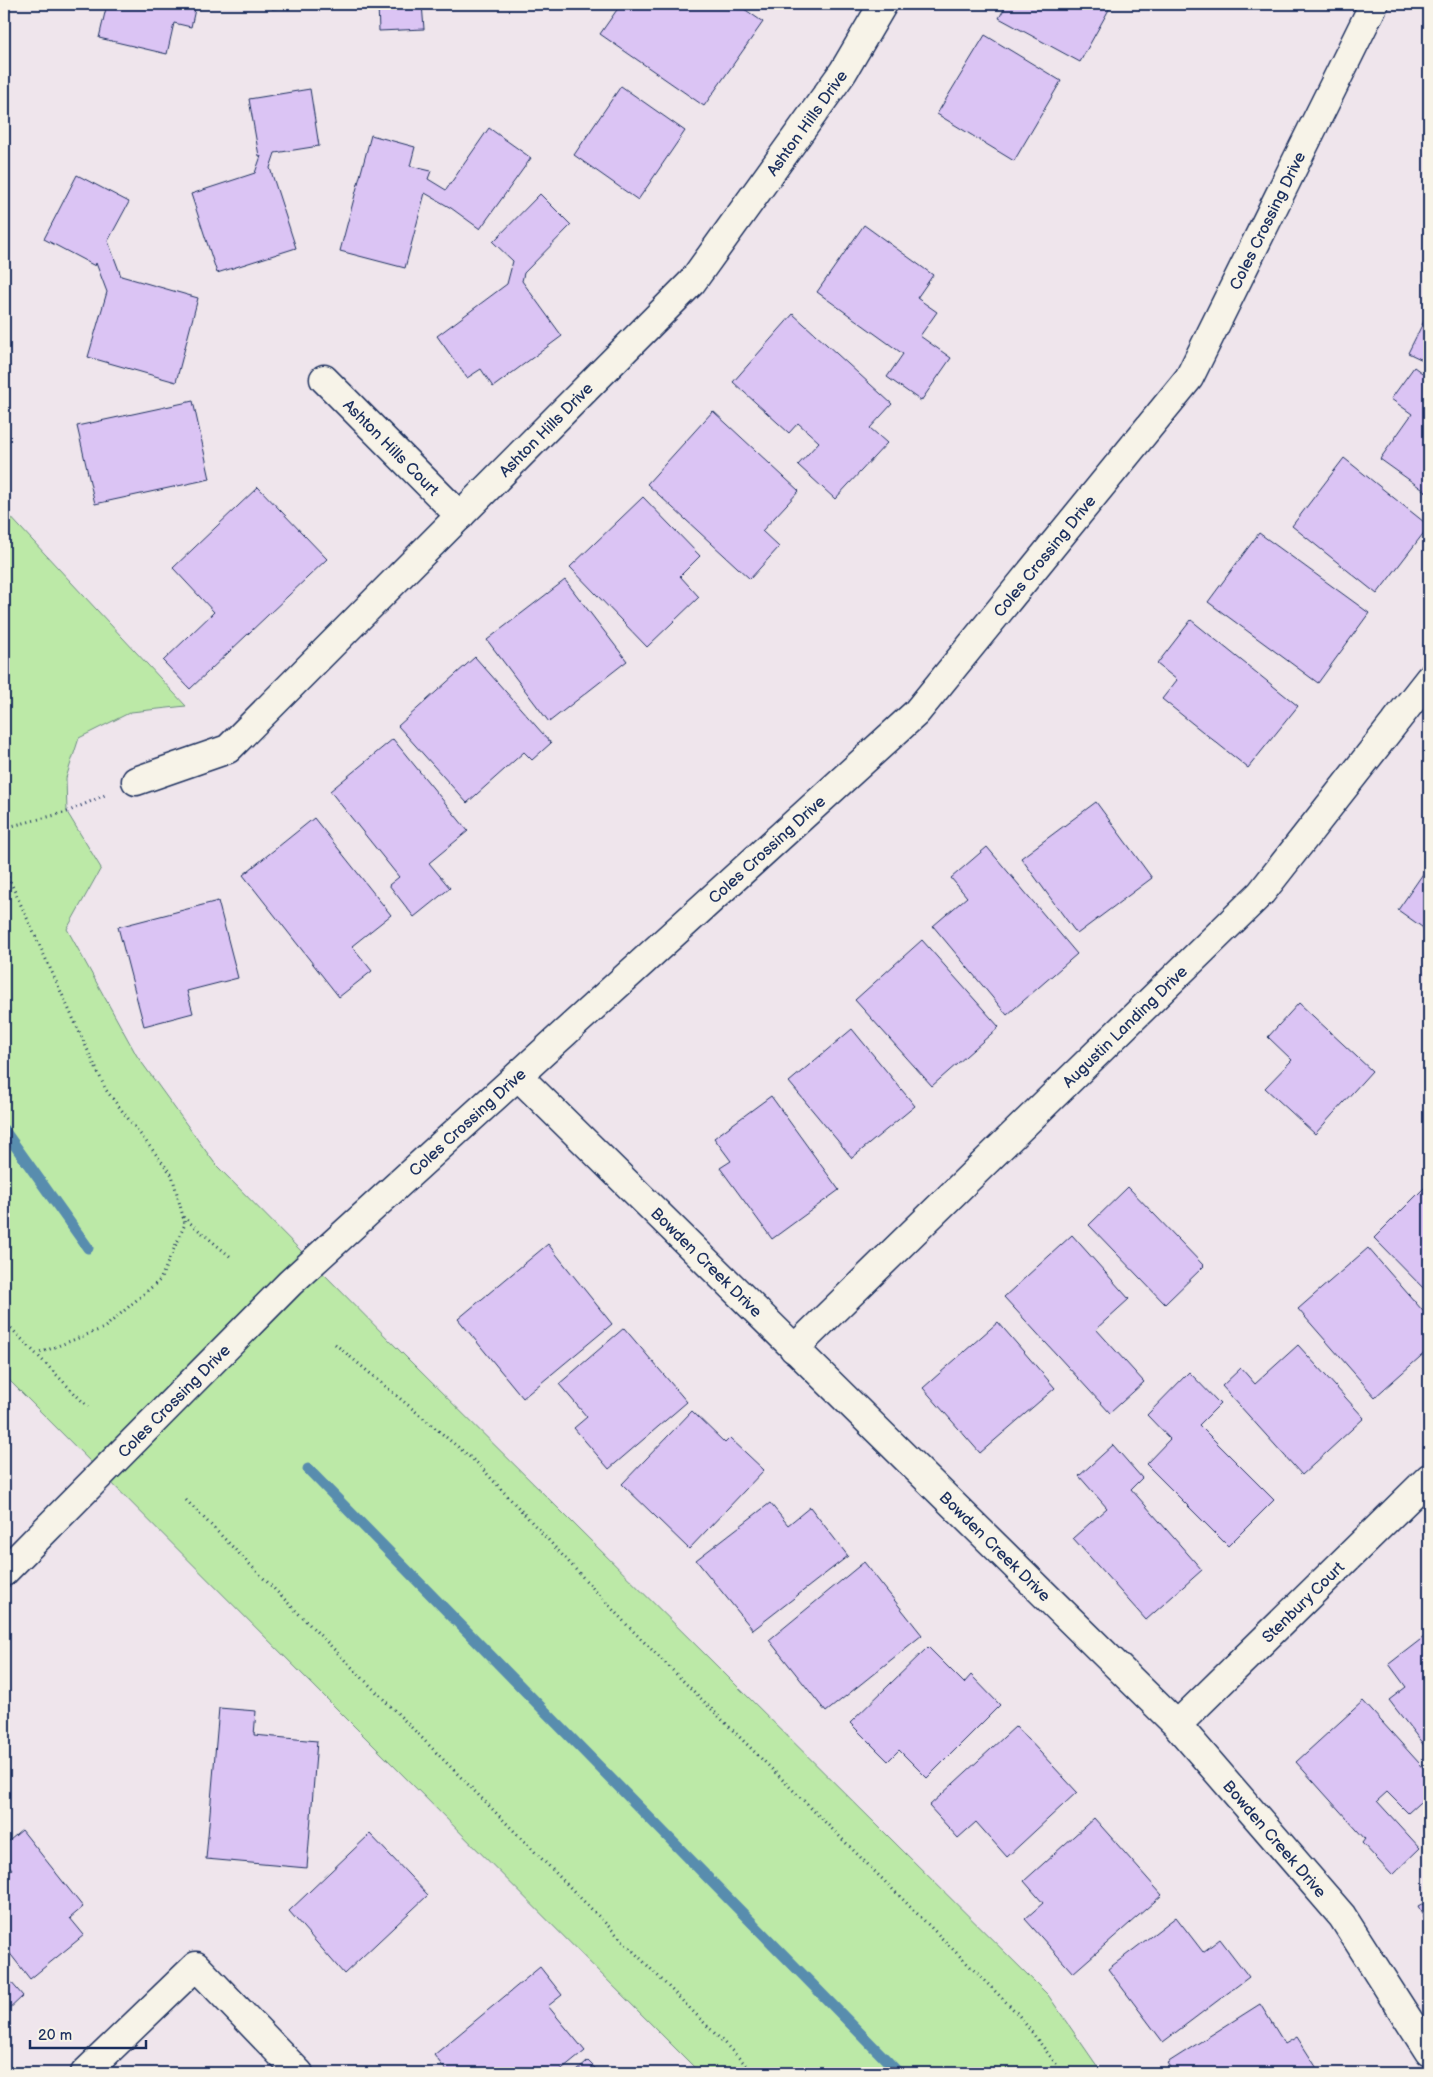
<svg xmlns="http://www.w3.org/2000/svg" width="1433" height="2077" font-family="'Balsamiq Sans',sans-serif">
<style>
.green{fill:#bce9a7;stroke:#6c8c82}
.lines{fill:none;stroke-linecap:round;stroke-linejoin:round}
.stream{stroke:#598dae;stroke-width:11}
.building{fill:#dbc4f4;stroke:#1b2f5e}
.street-casing{stroke:#1b2f5e;stroke-width:31}
.secondary-casing{stroke:#1b2f5e;stroke-width:31}
.path{stroke:#1b2f5e;stroke-width:3;stroke-dasharray:1 4;stroke-linecap:butt}
.street{stroke:#f7f3e8;stroke-width:28}
.secondary{stroke:#f7f3e8;stroke-width:28}
.labels{text-anchor:middle;stroke-width:4;stroke-linejoin:round;paint-order:stroke}
.street-label{font-size:16px;fill:#1b2f5e;stroke:#f7f3e8}
</style>
<rect width="100%" height="100%" fill="#efe5ec"/>
<filter id="ink" filterUnits="userSpaceOnUse"><feTurbulence type="fractalNoise" baseFrequency=".02" numOctaves="2"/><feDisplacementMap in="SourceGraphic" scale="10" xChannelSelector="R" yChannelSelector="G"/><feConvolveMatrix kernelMatrix="1 2 1 2 8 2 1 2 1" color-interpolation-filters="sRGB"/></filter>
<g filter="url(#ink)">
<path class="green" d="M4,384l3,129 179,193 -55,6 -52,26 -13,40 1,34 34,56 -34,61 70,127 79,109 191,193 641,637 54,78h-402l-696,-698z"/>
<g class="lines">
<path class="stream" d="M4,1130l84,118
M308,1469l591,604"/>
</g>
<path class="building" d="M107,4h85l4,1 -5,22 -17,-4 -7,31 -68,-16z
M272,4h48v1l-48,4z
M378,4h44l2,25 -45,2z
M621,4h116l26,18 -59,84 -104,-72z
M1007,4h105l-32,58 -81,-44z
M985,35l76,46 -47,80 -77,-47z
M621,86l64,45 -47,69 -64,-45z
M310,89l9,57 -44,7 -5,15 26,80 -79,25 -26,-79 64,-21 6,-17h-2l-10,-57z
M489,128l42,30 -51,71 -29,-21 -26,-15 -20,75 -65,-17 31,-116 44,12 -5,19 21,5 -3,8 18,11z
M77,175l52,27 -21,39 13,35 77,22 -22,84 -88,-25 19,-65 -11,-29 -1,3 -51,-27z
M540,194l31,31 -47,48 -2,8 40,55 -69,51 -12,-18 -14,9 -30,-42 70,-52 6,-23 -20,-19z
M864,225l69,50 -16,23 20,14 -17,24 31,22 -30,43 -34,-24 16,-23 -86,-62z
M1429,311v52l-21,-10z
M793,314l99,90 -22,24 17,15 -52,56 -37,-34 21,-23 -21,-19 -9,10 -56,-51z
M1414,367l15,11v116l-49,-35 32,-45 -21,-15z
M193,401l17,78 -115,25 -18,-78z
M713,411l86,80 -37,40 17,16 -29,32 -103,-95z
M1344,458l85,68 -52,68 -85,-68z
M258,487l69,72 -137,130 -27,-28 51,-49 -41,-44z
M643,497l57,59 -20,20 19,21 -52,50 -77,-80z
M1259,533l110,80 -51,70 -110,-81z
M565,580l62,81 -78,61 -62,-82z
M1191,620l107,86 -50,62 -86,-69 15,-19 -20,-16z
M475,657l76,86 -19,17 -8,-8 -57,51 -69,-77z
M393,739l75,92 -39,32 21,25 -36,29 -25,-32 10,-8 -69,-86z
M1096,802l56,76 -75,56 -56,-76z
M314,818l77,97 -39,31 20,25 -33,26 -96,-122z
M987,847l90,107 -70,61 -74,-89 34,-29 -16,-19z
M1429,865v67l-31,-22z
M218,901l20,77 -51,13 6,22 -49,13 -26,-99z
M922,940l77,87 -67,59 -77,-86z
M1299,1003l73,68 -57,63 -50,-46 27,-28 -24,-23z
M852,1029l63,77 -63,52 -63,-76z
M771,1096l68,94 -67,49 -52,-71 11,-7 -17,-23z
M1429,1183v111l-55,-56z
M1128,1187l76,79 -39,38 -76,-79z
M1072,1235l57,64 -33,30 48,53 -34,31 -106,-116z
M548,1244l64,80 -89,74 -65,-79z
M1368,1248l61,70v31l-54,48 -77,-88z
M998,1322l57,66 -75,65 -57,-65z
M624,1328l63,74 -78,67 -35,-41 13,-11 -28,-33z
M1298,1345l66,73 -62,57 -80,-89 19,-18 14,16z
M1189,1372l31,32 -21,21 75,75 -46,46 -82,-82 24,-25 -23,-24z
M692,1411l33,32 5,-5 34,32 -75,79 -67,-65z
M1113,1445l29,33 -11,11 71,81 -56,50 -73,-82 34,-30 -28,-32z
M770,1503l18,22 22,-18 38,49 -95,74 -57,-70z
M864,1562l58,73 -96,77 -57,-72z
M1429,1633v119l-40,-52 17,-13 -17,-23z
M928,1647l36,36 7,-8 29,30 -73,73 -28,-28 -11,11 -38,-38z
M1363,1701l66,73v20l-21,19 -21,-21 -10,9 43,47 -28,27 -30,-32 3,-4 -69,-77z
M219,1708l37,3 -2,24 63,6 -10,127 -101,-9z
M1016,1726l61,66 -70,65 -31,-35 -18,16 -29,-32z
M1094,1818l68,77 -89,78 -48,-54 18,-16 -19,-22z
M22,1830l61,77 -13,11 14,17 -54,44 -26,-33v-70l8,-7 -8,-10v-14z
M370,1834l58,61 -84,79 -55,-63z
M1429,1901v26l-11,-20z
M1176,1917l27,35 17,-13 29,38 -86,65 -55,-73z
M540,1967l22,28 -14,11 37,45 -27,22h-110l-14,-18z
M4,1974l19,22 -19,18z
M1260,2004l25,40 12,-7 23,36h-146l-7,-10z
M588,2061l12,12h-25z"/>
<g class="lines">
<defs>
<g id="street">
<path id="s1" d="M324,379l136,137"/>
<path id="s2" d="M136,781l92,-32 464,-467 151,-210 40,-68"/>
<path id="s3" d="M518,1076l659,649 165,191 87,136"/>
<path id="s4" d="M794,1349l467,-456 168,-214"/>
<path id="s5" d="M1177,1725l252,-247"/>
<path d="M85,2073l111,-107 103,107"/>
</g>
<g id="secondary">
<path id="s6" d="M4,1572l286,-289 626,-570 273,-335 185,-374"/>
</g>
</defs>
<use href="#street" class="street-casing"/>
<use href="#secondary" class="secondary-casing"/>
<path class="path" d="M4,828l63,-16 38,-17
M4,868l102,222 66,85 13,49 -25,56 -56,48 -67,26
M183,1217l49,41
M4,1321l84,86
M335,1344l142,119 151,163 389,387 46,60
M186,1500l568,573"/>
<use href="#street" class="street"/>
<use href="#secondary" class="secondary"/>
</g>
</g>
<g class="labels">
<g class="street-label">
<text dy="6" stroke="none"><textPath href="#s2" startOffset="952">Ashton Hills Drive</textPath></text>
<text dy="6" stroke="none"><textPath href="#s6" startOffset="1861">Coles Crossing Drive</textPath></text>
<text dy="6" stroke="none"><textPath href="#s2" startOffset="548">Ashton Hills Drive</textPath></text>
<text dy="6" stroke="none"><textPath href="#s1" startOffset="96">Ashton Hills Court</textPath></text>
<text dy="6" stroke="none"><textPath href="#s6" startOffset="1456">Coles Crossing Drive</textPath></text>
<text dy="6" stroke="none"><textPath href="#s6" startOffset="1051">Coles Crossing Drive</textPath></text>
<text dy="6" stroke="none"><textPath href="#s4" startOffset="462">Augustin Landing Drive</textPath></text>
<text dy="6" stroke="none"><textPath href="#s6" startOffset="646">Coles Crossing Drive</textPath></text>
<text dy="6" stroke="none"><textPath href="#s3" startOffset="265">Bowden Creek Drive</textPath></text>
<text dy="6" stroke="none"><textPath href="#s6" startOffset="241">Coles Crossing Drive</textPath></text>
<text dy="6" stroke="none"><textPath href="#s3" startOffset="670">Bowden Creek Drive</textPath></text>
<text dy="6" stroke="none"><textPath href="#s5" startOffset="176">Stenbury Court</textPath></text>
<text dy="6" stroke="none"><textPath href="#s3" startOffset="1075">Bowden Creek Drive</textPath></text>
</g>
</g>
<rect width="1433" height="2077" fill="none" stroke="#f7f3e8" stroke-width="20"/>
<rect x="10" y="10" width="1413" height="2057" fill="none" stroke="#1b2f5e" stroke-width="2" filter="url(#ink)"/>
<path d="M30 2040v8h116v-8" fill="none" stroke="#1b2f5e" stroke-width="2.5"/>
<text x="38" y="2040" font-size="15" fill="#1b2f5e" stroke="#f7f3e8" stroke-width="4" paint-order="stroke">20 m</text>
</svg>
